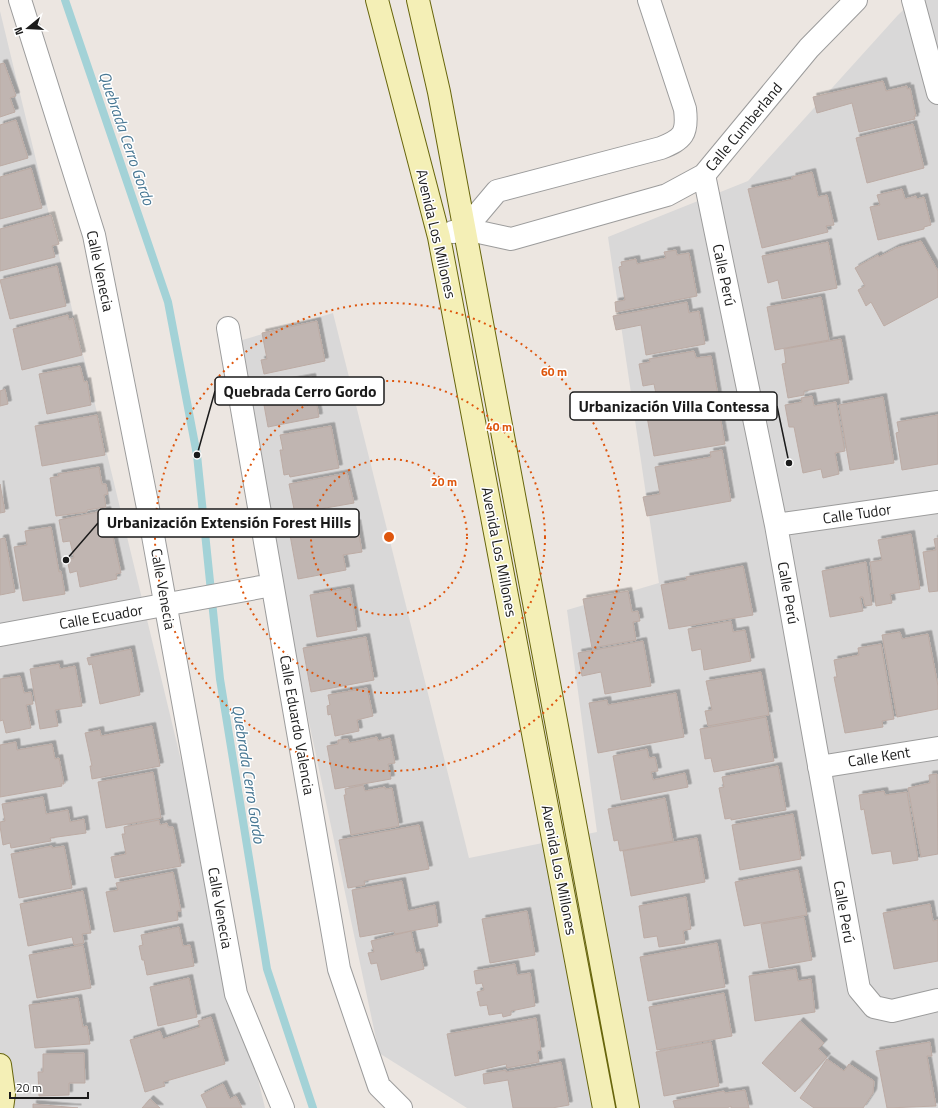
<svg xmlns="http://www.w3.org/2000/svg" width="938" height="1108" font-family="'Titillium Web',sans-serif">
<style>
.residential{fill:#d9d8d8}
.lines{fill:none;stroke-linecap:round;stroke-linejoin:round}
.stream{stroke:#a3d2d7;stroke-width:8}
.building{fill:#c0b5b1;stroke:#bcaba4;filter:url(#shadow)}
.street-casing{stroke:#9c9c9c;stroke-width:24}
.secondary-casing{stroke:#67650c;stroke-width:24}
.street{stroke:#fff;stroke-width:22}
.secondary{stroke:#f4efb6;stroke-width:22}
.ring{fill:none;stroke:#de560d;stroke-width:2;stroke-dasharray:2 4}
.labels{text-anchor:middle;stroke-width:3;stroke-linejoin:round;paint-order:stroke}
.street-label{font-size:15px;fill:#1b1b1b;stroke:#fff}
.water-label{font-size:16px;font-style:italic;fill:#497894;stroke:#fff}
.centre{fill:#de560d;stroke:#fff;stroke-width:2}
.ring-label{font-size:12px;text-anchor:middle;font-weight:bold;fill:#de560d;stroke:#fff;stroke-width:3;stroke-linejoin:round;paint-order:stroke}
.leader{fill:none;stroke:#1b1b1b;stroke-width:1.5}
.callout-dot{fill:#1b1b1b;stroke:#fff;stroke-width:1.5}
.callout{fill:#fff;stroke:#1b1b1b;stroke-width:1.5}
.callout-label{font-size:16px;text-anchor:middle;font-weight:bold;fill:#1b1b1b}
</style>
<defs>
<filter id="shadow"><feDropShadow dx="3.5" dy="-3.5" stdDeviation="0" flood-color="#0004"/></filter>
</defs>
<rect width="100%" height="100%" fill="#ece6e1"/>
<path class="residential" d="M914,0h24v1108h-471l-88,-55 -150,-709 104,-31 136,545 128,-26 -30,-222 92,-27 -51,-346 140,-56 150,-166z
M0,11l265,1097h-265z"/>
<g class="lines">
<path class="stream" d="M65,0l103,302 29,153 23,224 47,290 46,139"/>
</g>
<path class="building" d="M4,63l12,33 -6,2 5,14 -15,5v-53z
M883,81l3,10 21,-5v3l3,-1 6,28h-2l1,3 -56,13 -7,-29 -35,10 -4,-16z
M16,120l12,38 -28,8v-41z
M913,124l11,44 -57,15 -11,-45z
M31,168l11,40 -42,11v-42z
M812,172l6,25 9,-2 7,30 -8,1 2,6 -66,16 -14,-59 45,-10 -1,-2z
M902,189l3,10 11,-3 1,3 7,-2 7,28 -7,2v2l-46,11 -8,-33 10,-2 -3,-10z
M51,215l8,29 -7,2 3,11 -55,14v-42z
M921,241l17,30v26l-54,29 -13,-24 -5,4 -8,-16 7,-4 -10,-18 23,-13 1,2 17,-9z
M828,242l9,46 -55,11 -4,-19 -10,3 -6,-27z
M676,250l1,5 12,-2 8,43 -81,16 -1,-10 10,-2 -6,-33 3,-1 -1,-4 15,-3 1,5 29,-6 -2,-6z
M57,266l9,40 -56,13 -10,-39z
M821,297l8,43 -54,10 -8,-43z
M687,302l2,11 10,-2 6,33 -59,11 -5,-30 -25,5 -3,-14z
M68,315l1,5 4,-2 9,37 -60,15 -9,-41z
M317,321l8,40 -61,13 -3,-14 6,-1 -5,-26z
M841,339l8,44 -45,8v4l-16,3 -6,-34 4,-1 -2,-14z
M694,351l2,7 15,-2 7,40 -15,3v-2l-45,7 -4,-20 -11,2 -4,-22 11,-2 -1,-3z
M80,366l4,16 3,-1 4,24 -44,9 -8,-40z
M312,377l7,40 -51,10 -8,-44 14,-2v3z
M5,389l3,15 -8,2v-15z
M812,396l2,10 22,-4 9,49 -10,2 4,21 -16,4 -2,-9 -18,4 -9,-46h-5l-4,-22 17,-3 -1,-4z
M883,397l11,66 -44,7 -11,-65z
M717,399l8,45 -71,12 -8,-45z
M97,415l8,40 -63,11 -7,-40z
M938,415v49l-36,6 -6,-37 3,-1 -2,-10z
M331,426l8,42 -49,9 -1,-3 -5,1 -4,-25h3l-3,-15z
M722,450l9,51 -84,15 -4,-19 17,-3 -5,-27 56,-10 -1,-5z
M99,467l3,17h4l2,10 -4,1 2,12 -19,3v2l-31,4 -6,-38 9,-2 -1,-2z
M347,473l7,30 -34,6 2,10 -25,5 -8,-40z
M0,484l5,28 -5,1z
M107,510l14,63 -5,1 1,5 -37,8 -3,-16 -7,2 -3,-14 7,-1 -4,-17 -7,1 -4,-22z
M326,522l1,7 30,-6 5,29 -19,3 3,15 -48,9 -8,-44 10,-2 -1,-6z
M51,527l8,45 2,-1 4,23 -42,7 -9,-54 13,-2 -2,-14z
M911,534l9,55 -30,5 2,9 -16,3 -6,-44 12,-2 -4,-20z
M5,538l10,54 -15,3v-56z
M938,538v53l-9,1 -6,-40 13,-2 -2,-11z
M866,562l6,43 -7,1 -2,-9h-3l3,14 -33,6 -8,-46z
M743,566l10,49 -84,14 -8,-44 26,-5 -1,-3z
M350,588l7,42 -40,7 -7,-42z
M628,591l4,21 6,-1 2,10 -7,1 3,18 -44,8 -9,-49z
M731,621l2,11 12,-2 6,31 -47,9 -3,-21 -9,2 -4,-22z
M900,632l2,7 26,-5 10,52v23l-41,8 -15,-82z
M366,637l8,43 -63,12 -8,-44z
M643,641l8,45 -46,8 -4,-22 -19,4 -4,-23z
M881,644l13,75 -12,2 1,6 -38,6 -11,-56h3l-3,-17 25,-5 -1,-7z
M131,649l9,46 -40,9 -8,-40 -3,1 -2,-7z
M59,664l1,5 15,-3 7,40 -27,4 3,16 -18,3 -10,-60z
M761,672l8,43 -61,11 -3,-15 7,-1 -6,-29z
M20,676l4,17 7,-1 2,12 -7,1 5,23 -25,5 -3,-13 -3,1v-42z
M367,688l6,28 -16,4 2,11 -24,5 -4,-22 -3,1 -1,-9 3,-1 -2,-10z
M676,693l8,44 -86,16 -9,-50 18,-3 1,5z
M766,717l8,44 -60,11 -3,-14 -6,1 -5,-30z
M152,726l8,40 -68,13 -2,-13h2l-7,-33 15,-3 1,6z
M377,737l1,4 12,-3 5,25 -7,1 3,15 -56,10 -8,-43 11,-2v-4l10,-1 1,4z
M16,742l1,8 35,-6 3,15 4,-1 5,26h-3l1,2 -62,11v-52z
M647,749l2,9 6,-1 3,14 -7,1 2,8 32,-7 3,14 -67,13 -8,-44z
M778,766l8,44 -55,10v-2l-6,1 -6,-31 5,-1 -2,-10z
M153,772l8,46 -55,10 -8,-46z
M937,774l1,80 -17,3 -13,-69 22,-5 -1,-8z
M363,785l2,6 20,-4v2l7,-1 7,38 -48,9 -7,-40h2l-1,-6z
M884,791l1,4 22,-3 11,68 -25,4 -2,-13 -19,3 -8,-45 -3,1 -2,-15z
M43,797l3,17 22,-4 2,12 14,-3 2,14 -36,5 1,3 -40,7 -1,-5 -7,2 -3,-19v-4l5,-1 -3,-17z
M665,798l8,43 -53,10 -2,-11 -4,1 -6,-32z
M793,814l8,45 -61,11 -8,-45z
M159,820l1,5 7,-2 1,4h5l8,39 -66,12 -4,-21 15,-3 -4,-20h3l-1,-7z
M419,825l10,44 -65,12 1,4 -17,3 -9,-48z
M697,838l8,44 -74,14 -8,-45z
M52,846v2l12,-2 8,42 -53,10 -8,-44z
M798,870l9,45 -63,11 -9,-44z
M173,872l8,39h-4l1,9 -64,12 -8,-40 12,-2 -2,-7z
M402,881l6,30 27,-6 3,21 -43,8 -1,-3 -34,6 -8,-47z
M83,891l8,42 -9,1 2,9 -10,2 -2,-8 -44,9 -8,-42z
M686,897l5,32 -8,2 2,12 -26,4 -2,-11 -13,2 -5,-32z
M930,904l3,17 5,-1v41l-44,8 -11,-56z
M527,911l8,44 -45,8 -8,-44z
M804,917l8,43 -43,8 -8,-44z
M179,927l4,19 7,-1 4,21 -47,9 -3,-15h-2l-3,-14 4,-1 -2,-10z
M411,931l5,22 4,-1 4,17 -43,11 -4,-17 -6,1 -3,-11 6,-1 -3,-11z
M717,943l8,44 -77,14 -8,-44z
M83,945l8,43 -54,10 -8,-43z
M515,964l2,11 13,-2 5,33 -24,5v4l-8,2 -1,-4 -13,2 -2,-10 -7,1 -3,-14 7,-2 -2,-7 -6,1 -2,-13z
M796,969l2,12 13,-2 4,33 -60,9 -6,-45z
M189,978l8,39 -39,9 -8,-39z
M724,993l8,43 -75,14 -8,-43z
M78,998l5,29 4,-1 3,18 -55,4 -6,-43z
M211,1017l14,47 -62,18 2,4 -20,6 -15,-52 30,-9 3,8 37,-12 -2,-6z
M536,1018l5,32 -4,1 2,11 -32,6 -1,-4 -51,12 -8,-42z
M800,1021l24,22 -6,6 9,8 -32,35 -33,-29z
M711,1042l8,44 -55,10 -8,-44z
M930,1042l2,14h-5l9,50 -49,2 -11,-57z
M84,1053l1,30h-16v12l-30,1 -1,-24h5v-18z
M827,1059l17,12 5,-7 25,17 -1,12 -10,15h-49l-14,-10z
M561,1062l8,43 -17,3h-39l-5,-28 -24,4 -1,-10 23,-4v2z
M223,1084l7,15 6,-3 6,12h-35l-6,-13z
M745,1090l4,18h-18v-2l-4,2h-52l-2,-7 51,-10 1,2z
M150,1099l10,9h-18z
M33,1104l45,4h-45z"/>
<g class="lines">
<defs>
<path id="street" d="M20,0l74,235 54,273 88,486 47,114
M913,0l25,93
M704,175l72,350 83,464 15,18 18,4 46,-11
M465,229l46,10 156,-44 37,-20 105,-127 47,-48
M453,232l12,-3 32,-38 164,-43c22,-9 27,-14 24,-39l-36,-109
M228,328l111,641 40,117 22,22
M776,525l162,-23
M0,635l272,-50
M819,767l119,-19"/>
<path id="secondary" d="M377,0l62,237 165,871
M418,0l21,92 189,1016
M0,1065l4,29 -2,14"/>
</defs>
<use href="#street" class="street-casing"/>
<use href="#secondary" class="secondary-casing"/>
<use href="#street" class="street"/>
<use href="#secondary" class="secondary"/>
</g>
<g class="ring">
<circle cx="389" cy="537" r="78"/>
<circle cx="389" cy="537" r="156"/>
<circle cx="389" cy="537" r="234"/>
</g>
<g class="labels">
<g class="street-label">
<text transform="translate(744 127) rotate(-50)" y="5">Calle Cumberland</text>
<text transform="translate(436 234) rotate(77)" y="5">Avenida Los Millones</text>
<text transform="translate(100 271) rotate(78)" y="5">Calle Venecia</text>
<text transform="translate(724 275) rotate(78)" y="5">Calle Perú</text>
<text transform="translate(857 514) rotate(-8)" y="5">Calle Tudor</text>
<text transform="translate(499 552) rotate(79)" y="5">Avenida Los Millones</text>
<text transform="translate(163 589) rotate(80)" y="5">Calle Venecia</text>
<text transform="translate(788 593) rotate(80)" y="5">Calle Perú</text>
<text transform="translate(101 617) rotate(-10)" y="5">Calle Ecuador</text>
<text transform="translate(297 725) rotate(80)" y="5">Calle Eduardo Valencia</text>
<text transform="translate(879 757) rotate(-9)" y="5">Calle Kent</text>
<text transform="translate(559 870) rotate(79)" y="5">Avenida Los Millones</text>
<text transform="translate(220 908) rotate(80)" y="5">Calle Venecia</text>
<text transform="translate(844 912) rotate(80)" y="5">Calle Perú</text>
</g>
<g class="water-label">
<text transform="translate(127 138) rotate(71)" y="6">Quebrada Cerro Gordo</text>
<text transform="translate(249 774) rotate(81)" y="6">Quebrada Cerro Gordo</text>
</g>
</g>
<circle cx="389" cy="537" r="6" class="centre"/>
<g class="ring-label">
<text x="554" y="376">60 m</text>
<text x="499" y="431">40 m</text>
<text x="444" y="486">20 m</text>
</g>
<path class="leader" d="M197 455L215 391M789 463L777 406M66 560L98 523"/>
<g class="callout-dot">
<circle cx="197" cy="455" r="4"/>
<circle cx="789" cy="463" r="4"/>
<circle cx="66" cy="560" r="4"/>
</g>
<g class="callout">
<rect x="215" y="377" width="169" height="28" rx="4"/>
<rect x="570" y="392" width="207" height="28" rx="4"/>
<rect x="98" y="509" width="261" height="28" rx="4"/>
</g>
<g class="callout-label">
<text x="300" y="397">Quebrada Cerro Gordo</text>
<text x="674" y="412">Urbanización Villa Contessa</text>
<text x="229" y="528">Urbanización Extensión Forest Hills</text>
</g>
<g transform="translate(28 28) rotate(252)" stroke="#ffffff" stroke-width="3" paint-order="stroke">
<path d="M0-3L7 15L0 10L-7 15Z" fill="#1b1b1b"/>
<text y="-6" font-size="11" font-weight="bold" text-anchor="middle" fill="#1b1b1b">N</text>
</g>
<path d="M10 1092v6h78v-6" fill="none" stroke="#1b1b1b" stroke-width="2"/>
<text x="16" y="1092" font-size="12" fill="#1b1b1b" stroke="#ffffff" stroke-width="3" paint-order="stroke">20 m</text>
</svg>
